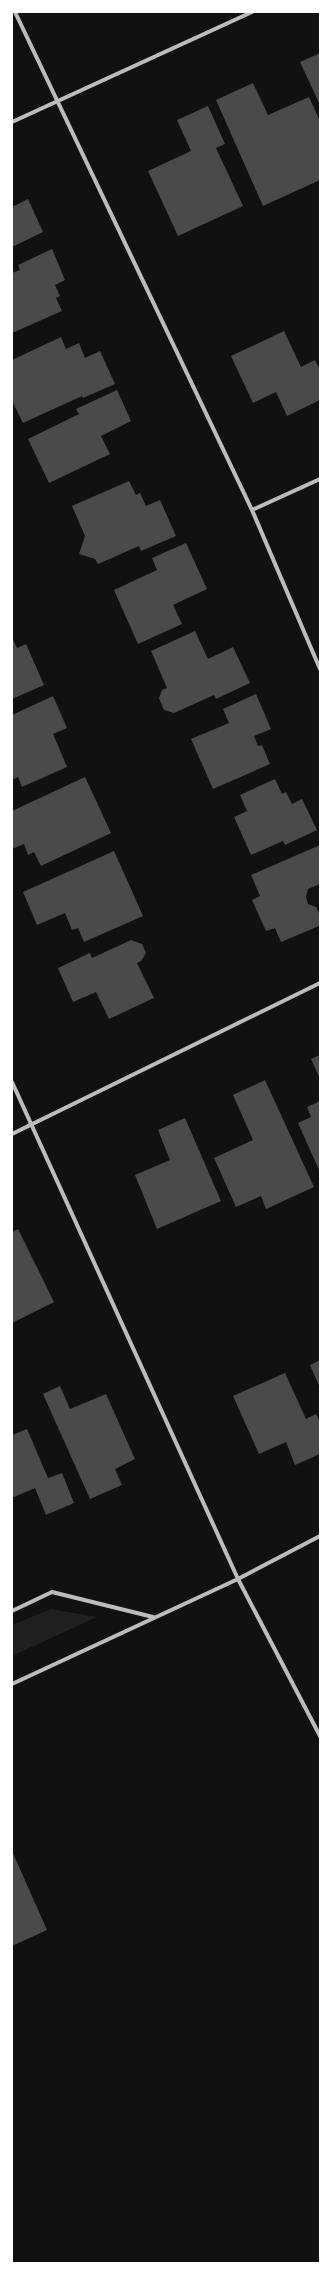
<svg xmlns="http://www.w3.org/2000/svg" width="332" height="2275" font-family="Jost,sans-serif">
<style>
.green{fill:#202020}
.building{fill:#4a4a4a}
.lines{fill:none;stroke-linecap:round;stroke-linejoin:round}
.minor{stroke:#bcbcbc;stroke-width:4}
</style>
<rect width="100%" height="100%" fill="#111"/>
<path class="green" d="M51,1609l46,8 -85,39v-31z"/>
<path class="building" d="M320,53v52l-20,-43z
M253,83l15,32 41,-18 11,24v59l-57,26 -47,-106z
M208,106l17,38 -9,4 27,58 -65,30 -30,-65 43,-20 -14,-31z
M28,199l15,33 -31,15v-40z
M52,249l13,31 -10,5 5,11 -4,2 6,13 -50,22v-60l8,-3 -2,-5z
M284,331l17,36 14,-7 5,10v30l-33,16 -11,-24 -23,11 -22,-47z
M61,337l5,12 13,-6 6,15 15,-7 15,33 -32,14 -1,-2 -59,27 -11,-22v-41z
M117,390l14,31 -30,15 9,18 -61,29 -21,-44 51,-25 -3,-5z
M129,481l7,14 4,-2 6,13 14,-6 16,36 -35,15 -2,-5 -41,18 -3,-5 -16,-5 6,-18 -13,-30z
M186,543l21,46 -34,16 9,19 -44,20 -24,-54 43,-20 -5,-12z
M195,631l13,28 25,-12 17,36 -34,16 -2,-4 -40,18 -10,-3 -5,-12 3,-8 5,-2 -16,-37z
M12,637l5,11 9,-4 18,41 -32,14z
M256,694l15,35 -17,7 4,10 4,-1 8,19 -57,25 -22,-50 38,-16 -6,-14z
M53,696l14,32 -14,6 14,33 -45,20 -4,-10 -6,3v-65z
M85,777l26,56 -70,33 -7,-14 -6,3 -4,-11 -12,5v-38z
M275,779l7,15 4,-2 6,12 10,-5 15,31 -32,15 -2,-4 -32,14 -17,-38 13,-6 -7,-16z
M320,845v39l-12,5 -2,8 2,7 8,3 4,8 -1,11 -38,16 -6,-14 -9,3 -14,-31 8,-4 -9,-21z
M114,851l29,65 -59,26 -6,-14 -6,2 -7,-17 -28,12 -14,-33z
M131,940l11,4 4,9 -5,8 -4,2 17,35 -45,21 -13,-27 -23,10 -15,-34 32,-15 2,5z
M320,1055v24l-9,-20z
M265,1080l49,107 -48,22 -5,-13 -25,11 -22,-49 39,-18 -20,-45z
M320,1101v68l-1,1 -21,-47 13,-6 -4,-10z
M185,1118l36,83 -64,28 -22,-54 35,-15 -12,-30z
M18,1229l36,73 -42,21v-91z
M320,1360v28l-10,-23z
M285,1373l21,46 10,-5 4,8v32l-25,11 -9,-23 -27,12 -26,-58z
M60,1386l10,23 36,-15 29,65 -20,10 7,16 -32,14 -47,-105z
M27,1429l21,49 14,-5 12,30 -28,12 -11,-27 -23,10v-63z
M12,1851l35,79 -35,16z"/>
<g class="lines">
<path class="minor" d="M15,12l237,498 68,159
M12,122l240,-110
M252,510l68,-31
M12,1082l226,497 82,157
M12,1134l308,-151
M12,1611l40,-19 101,25
M12,1684l226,-105 82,-43"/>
</g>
<rect width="332" height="2275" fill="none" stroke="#ffffff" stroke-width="26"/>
</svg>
